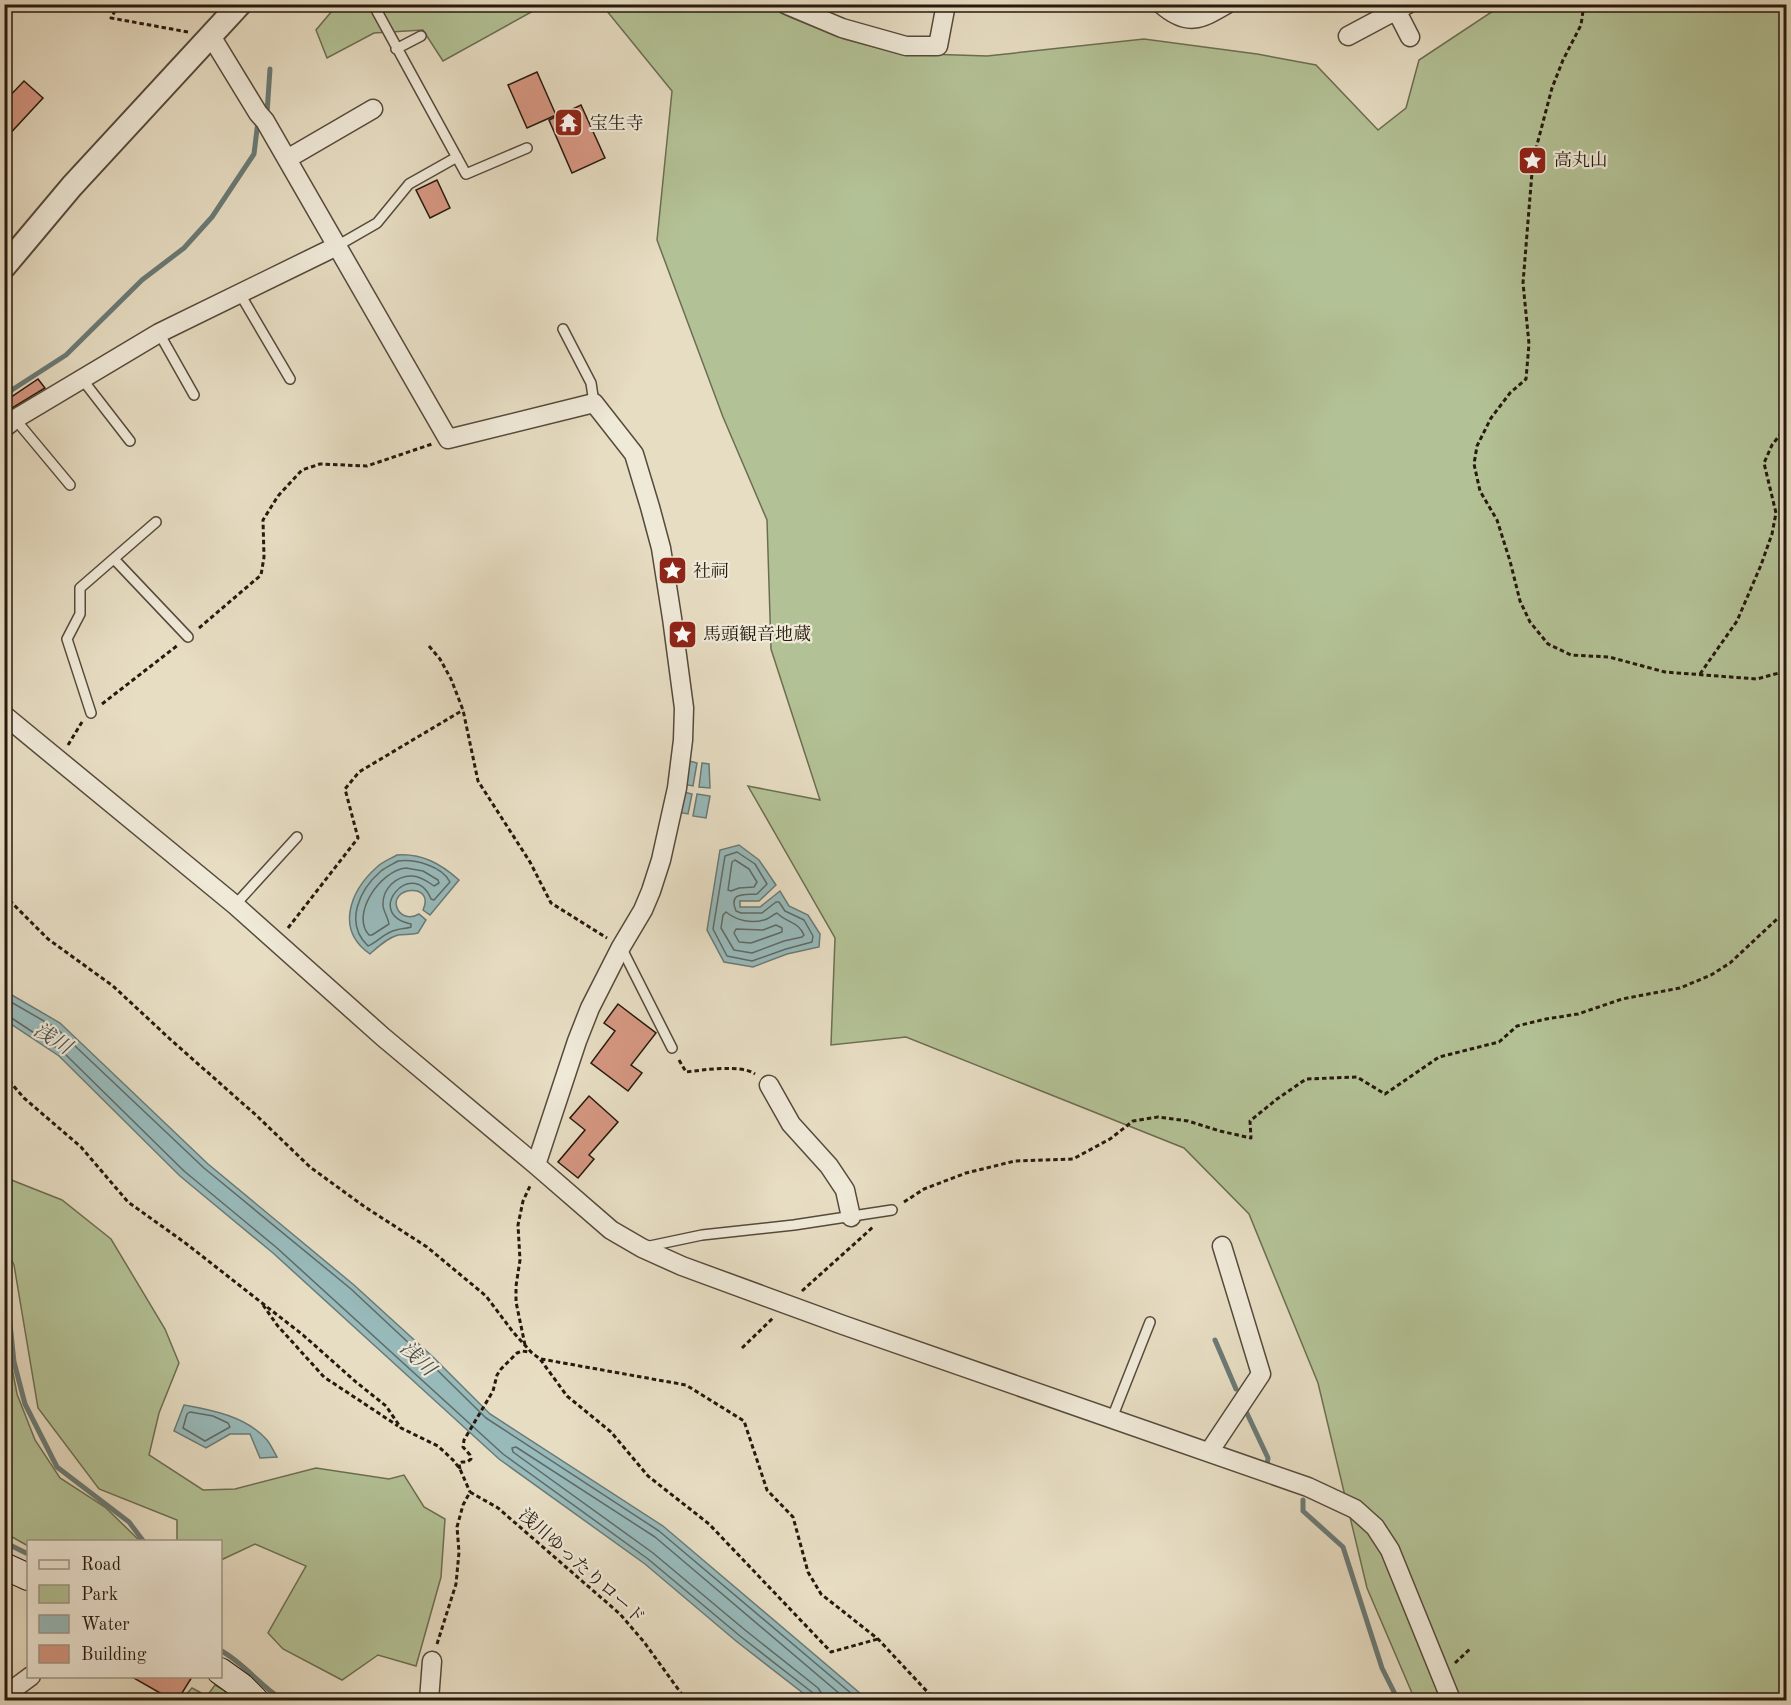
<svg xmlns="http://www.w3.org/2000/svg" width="1791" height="1705" font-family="'Old Standard TT','Noto Serif JP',serif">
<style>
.green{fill:#b3c296;stroke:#6c6e52;stroke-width:1.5}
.water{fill:#98babb;stroke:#6a7a76;stroke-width:1.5}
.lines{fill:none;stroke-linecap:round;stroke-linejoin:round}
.shore{stroke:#5f6a64;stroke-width:1.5}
.stream{stroke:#6a7a76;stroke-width:5}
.building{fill:#d69782;stroke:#26190e;stroke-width:1.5}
.service-casing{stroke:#564a3b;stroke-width:12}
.minor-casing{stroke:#564a3b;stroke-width:21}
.tertiary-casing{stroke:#564a3b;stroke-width:26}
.secondary-casing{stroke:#26190e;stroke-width:28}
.path{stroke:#26190e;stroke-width:3;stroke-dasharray:4.5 3;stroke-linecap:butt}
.service{stroke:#efe9d8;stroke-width:9}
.minor{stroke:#efe9d8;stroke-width:18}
.tertiary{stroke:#efe9d8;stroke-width:22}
.secondary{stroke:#efe9d8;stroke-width:26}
.labels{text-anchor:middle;stroke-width:4.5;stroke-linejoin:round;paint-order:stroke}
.poi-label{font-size:18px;fill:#26190e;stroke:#efe9d8;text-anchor:start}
.street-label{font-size:18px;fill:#26190e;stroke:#efe9d8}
.water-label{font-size:20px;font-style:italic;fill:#4e514b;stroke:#efe9d8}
</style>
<rect width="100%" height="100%" fill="#e7ddc3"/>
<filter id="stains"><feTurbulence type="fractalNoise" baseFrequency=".00333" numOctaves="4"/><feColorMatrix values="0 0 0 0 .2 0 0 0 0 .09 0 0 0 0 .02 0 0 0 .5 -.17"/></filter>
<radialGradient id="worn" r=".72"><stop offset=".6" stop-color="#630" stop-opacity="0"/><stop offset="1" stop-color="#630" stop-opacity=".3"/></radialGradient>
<path class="green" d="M337,5h207l-101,56 -20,-31 -49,3 -47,25 -11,-28z
M602,5h164l24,12 54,22 53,14 90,3 157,-17 113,15 59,11 62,65 28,-22 13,-48 83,-55h284v1695h-371l-48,-112 -49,-205 -69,-169 -65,-66 -278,-111 -75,8 4,-107 -87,-152 72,14 -49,-151 -4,-129 -44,-103 -66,-177 15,-149z
M5,1175l4,4 53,21 49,39 54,90 14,34 -20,50 -10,42 54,35 32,-1 81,-21 73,11 15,-4 20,32 21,12 -4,58 -25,89 -38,-11 -36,25 -59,-31 -15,-16 38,-67 -51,-22 -34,16 -1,-18 -43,-1v-21l-78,-31 -61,-81 -24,-143 -9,-18z
M5,1331l12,63 18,46 25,38 45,29 35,34 -112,1v4l-23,-13z
M215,1685l19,11 4,4h-57l11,-12 15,8z"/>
<path class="water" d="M686,760l11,3 -4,23 -11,-2z
M702,763l7,1 1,24 -11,-1z
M680,791l12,3 -4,20 -11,-2z
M697,794l13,2 -4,22 -13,-2z
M739,845l20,15 17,25 -17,16h-19v6h20l20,-16 9,15 19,9 12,19 -1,13 -32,7 -34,13 -29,-5 -17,-32 13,-80z
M397,855c25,-2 44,9 62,25l-29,35 -7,-5c13,-29 -37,-23 -25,0 5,8 14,8 21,4l7,6 -8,13c-7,2 -13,1 -20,2 -11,3 -20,12 -28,19 -35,-24 -20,-63 7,-87 5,-5 13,-8 20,-12z
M5,991l55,32 148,141 146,121 79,72 57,57 173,112 205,174h-56l-76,-59 -91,-77 -146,-105 -226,-206 -93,-77 -121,-120 -54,-36z
M184,1405c29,5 63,12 83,35 4,5 7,12 10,17l-17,1 -10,-24h-20l-24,14 -32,-17z"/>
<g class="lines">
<path class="shore" d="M737,852l18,12 12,20 -10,10c-13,1 -29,-2 -21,17l5,2h21l14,-11h3l6,9 19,9 9,16 -1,6 -26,7 -34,12 -25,-5 -14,-27 12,-73z
M735,860l14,9 8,13 -3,5 -15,1 -8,3 -3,-1 4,-28z
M398,861c17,-2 44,5 52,21l-16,18 -3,-1c-18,-43 -69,15 -20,25v3c-5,2 -9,1 -15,3 -11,2 -18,12 -28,16 -24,-23 -9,-56 13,-75 5,-4 12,-7 17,-10z
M406,868l17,3 15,9 1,3 -5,3c-6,-4 -12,-9 -21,-10 -17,-1 -31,13 -30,30 1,6 5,12 6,18l-17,11h-3c-19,-21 12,-65 37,-67z
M726,912c10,8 24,12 38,8 5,-1 8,-5 13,-7 10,10 21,8 27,22l-2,2 -18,4 -32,12 -18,-3 -13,-22 2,-13z
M776,925l6,3v4l-31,11 -12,-1 -5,-9 2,-4 27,1z
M4,998l52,30 148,140 147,121 77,72 58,57 173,113 200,169
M4,1016l6,1 53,35 121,119 93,77 226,206 145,105 92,77 73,57 2,7
M190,1412l23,4 15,7 2,4 -25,14 -22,-13 4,-14z
M823,1700l-1,-6 -4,-6 -73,-58 -92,-77 -140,-101 -1,-4 4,-1 139,90 192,163"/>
<path class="stream" d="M265,115l2,-2 3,-44
M4,395l62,-40 76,-75 42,-32 28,-31 42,-63 4,-33
M4,1267l10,95 11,42 32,63 72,55 15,20
M1215,1340l21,49
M1244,1407l24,51 -1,7 4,1
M1303,1500v11l40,36 39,121 16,32
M4,1542l24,12
M220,1650c24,13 40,36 63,50"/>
</g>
<path class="building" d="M537,72l19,43 -29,13 -19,-43z
M24,81l19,17 -39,42v-38z
M581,105l24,53 -33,15 -23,-53z
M437,180l13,28 -20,10 -14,-28z
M38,379l7,9 -41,25v-11z
M618,1004l38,29 -25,32 11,8 -14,18 -37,-28 24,-32 -11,-8z
M589,1096l29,26 -29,33 5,4 -16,19 -20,-16 27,-32 -15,-12z
M132,1677h60l-15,24h-3z"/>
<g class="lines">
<defs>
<path id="service" d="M373,4l93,170 61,-26
M396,49l25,-13
M337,246l40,-23 32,-39 48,-27
M240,294l50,85
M563,329l28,54 3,20
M159,333l35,62
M82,379l48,62
M15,419l55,66
M114,559l74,78
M91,713l-24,-74 13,-25v-26l76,-66
M235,905l62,-68
M621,947l51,101
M645,1247l57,-12 92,-10 98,-15
M1112,1418l38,-96"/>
<path id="minor" d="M785,4l57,24 64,18h32l8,-42
M1161,4c26,23 39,16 66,0
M1393,4l17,33
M211,36l47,77 7,8 183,318 146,-36 40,51 16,53 11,41 11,70 12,90 -1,32 -6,48 -16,72 -10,31 -8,19 -22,37 -31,61 -13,33 -41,124
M1348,36l60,-32
M287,159l86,-50
M4,428l11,-9 144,-86 178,-87
M4,715l231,190 148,132 153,128 75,65 31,18 40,18 161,59 465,162 47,22 20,18 15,23 61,150
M769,1085l22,39 38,42 16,24 6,27
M1209,1452l52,-78 -39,-128
M4,1696l27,-20
M429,1700l3,-39"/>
<path id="tertiary" d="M4,267l68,-81 168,-182"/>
<path id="secondary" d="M4,1566l24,11
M220,1671l21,15 14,14"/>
</defs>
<use href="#service" class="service-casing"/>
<use href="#minor" class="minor-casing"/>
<use href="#tertiary" class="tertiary-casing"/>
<use href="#secondary" class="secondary-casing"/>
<path class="path" d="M119,4l-8,14 77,14
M1584,4l-3,21 -18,35 -11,28 -19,72 -10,123 6,61 -3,35 -16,14 -19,25 -14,28 -3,18 6,27 17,29 13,41 10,40 10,21 18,22 23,11 38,2 56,15 92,7 29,-8
M199,628l62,-53 3,-18 -1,-37 15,-24 24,-26 18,-6 47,2 65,-22
M429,646l11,13 11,20 12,31 15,71 52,81 21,41 56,35
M1700,674l37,-53 24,-56 11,-31 4,-21 -12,-50 8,-18 14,-18
M102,704l76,-59
M68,745l14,-23
M4,895l44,44 65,47 58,54 86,76 53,51 55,40 62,40 59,49 27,36 18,20 9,7 27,37 44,36 37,44 61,48 122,128 47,-13
M288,928l70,-90 -13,-49 14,-17 104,-62
M679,1060l7,12c17,-2 55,-8 69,2
M4,1075l20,23 57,49 47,55 56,40 119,93 53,47 30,24 15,22 37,18 15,14 7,9 10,23
M904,1202l20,-13 42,-16 49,-12 58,-2 37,-20 23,-18 25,-4 30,4 32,10 31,7 -1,-17 27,-22 29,-20 51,-2 28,17 54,-37 60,-15 18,-16 29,-7 32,-5 44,-15 58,-11 31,-13 19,-12 47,-44 9,-6
M802,1291l71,-64
M263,1305l14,20 47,52 74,49
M525,1345l-9,-43v-16l4,-26 -2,-35 5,-24 8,-17
M742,1348l31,-30
M541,1359l145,26 58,36 23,69 26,27 15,55 13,22 57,45 57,61
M460,1469l-1,-5 3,-2h5l4,-3 -1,-4 -7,-8 1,-7 29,-49 4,-16 4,-6 16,-16 5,-2 7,1
M470,1492l28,16 122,106 24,28 42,58
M437,1644l19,-60 3,-32 -2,-25 6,-22 7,-13
M1455,1663l15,-14"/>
<use href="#service" class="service"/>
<use href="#minor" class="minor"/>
<use href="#tertiary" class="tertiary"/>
<use href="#secondary" class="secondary"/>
</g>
<defs>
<symbol id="temple-square" viewBox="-11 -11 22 22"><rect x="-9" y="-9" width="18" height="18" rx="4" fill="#8f2418" stroke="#efe9d8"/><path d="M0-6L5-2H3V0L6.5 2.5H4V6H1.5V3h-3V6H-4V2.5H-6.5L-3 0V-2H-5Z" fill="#fff"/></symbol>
<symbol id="sight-square" viewBox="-11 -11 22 22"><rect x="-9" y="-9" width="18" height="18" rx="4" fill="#8f2418" stroke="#efe9d8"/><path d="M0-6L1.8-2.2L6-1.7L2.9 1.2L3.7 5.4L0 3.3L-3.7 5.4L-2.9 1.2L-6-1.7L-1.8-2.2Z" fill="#fff"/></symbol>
</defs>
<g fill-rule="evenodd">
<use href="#temple-square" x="552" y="106" width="33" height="33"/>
<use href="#sight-square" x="1516" y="144" width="33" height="33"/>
<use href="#sight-square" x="656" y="554" width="33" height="33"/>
<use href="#sight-square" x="666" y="618" width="33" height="33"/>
</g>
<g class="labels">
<g class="poi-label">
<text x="590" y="129">宝生寺</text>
<text x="1554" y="166">高丸山</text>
<text x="693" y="577">社祠</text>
<text x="703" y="640">馬頭観音地蔵</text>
</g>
<g class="street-label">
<text transform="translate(582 1566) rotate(42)" y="6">浅川ゆったりロード</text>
</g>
<g class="water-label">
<text transform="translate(53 1038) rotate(32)" y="7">浅川</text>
<text transform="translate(418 1358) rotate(44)" y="7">浅川</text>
</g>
</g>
<rect width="1791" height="1705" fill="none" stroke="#e7ddc3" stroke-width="24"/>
<rect x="6" y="6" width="1779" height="1693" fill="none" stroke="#26190e" stroke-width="3"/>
<rect x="12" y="12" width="1767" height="1681" fill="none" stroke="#26190e" stroke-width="1.5"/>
<rect x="27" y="1540" width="195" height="138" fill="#efe9d8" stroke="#9f9687" stroke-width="1.5"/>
<rect x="39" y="1560" width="30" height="9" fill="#efe9d8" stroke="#9f9687" stroke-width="1.5"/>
<text x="81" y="1570" font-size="18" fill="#26190e">Road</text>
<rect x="39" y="1585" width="30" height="18" fill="#b3c296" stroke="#9f9687" stroke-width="1.5"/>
<text x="81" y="1600" font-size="18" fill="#26190e">Park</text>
<rect x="39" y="1615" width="30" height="18" fill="#98babb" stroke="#9f9687" stroke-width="1.5"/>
<text x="81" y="1630" font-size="18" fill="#26190e">Water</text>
<rect x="39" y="1645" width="30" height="18" fill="#d69782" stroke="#9f9687" stroke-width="1.5"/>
<text x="81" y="1660" font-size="18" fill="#26190e">Building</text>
<rect width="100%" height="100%" filter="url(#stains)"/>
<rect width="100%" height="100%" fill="url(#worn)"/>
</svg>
